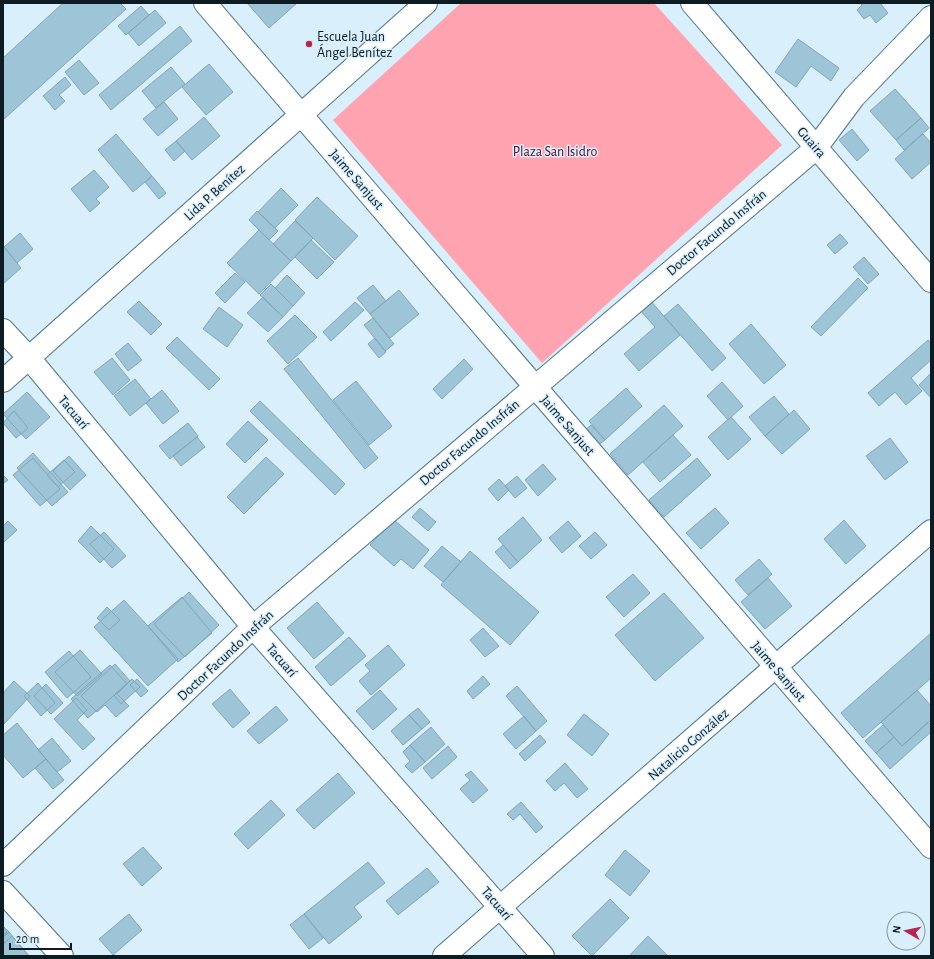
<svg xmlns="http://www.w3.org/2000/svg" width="934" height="959" font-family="'Alegreya Sans',sans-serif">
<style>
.green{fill:#fea3af}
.building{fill:#9ec4d7;stroke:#81a6b8}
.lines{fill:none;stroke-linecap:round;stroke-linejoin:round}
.minor-casing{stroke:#517485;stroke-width:24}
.major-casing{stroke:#517485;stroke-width:24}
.minor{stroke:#fff;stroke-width:22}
.major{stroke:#fff;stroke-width:22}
.poi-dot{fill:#b7264d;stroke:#d9effb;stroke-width:1.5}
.labels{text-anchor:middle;stroke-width:3;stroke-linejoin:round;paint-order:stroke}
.poi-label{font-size:14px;fill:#0d1b22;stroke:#d9effb;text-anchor:start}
.street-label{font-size:14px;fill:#0d1b22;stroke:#d9effb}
.park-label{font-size:14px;fill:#5e0822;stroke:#d9effb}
</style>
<rect width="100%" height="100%" fill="#d9effb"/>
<path class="green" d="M461,3h193l128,142 -240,218 -209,-243z"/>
<path class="building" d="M63,3h57l6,6 -123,111v-62z
M247,3h50l-28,25z
M861,3h19l8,10 -12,10 -6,-8 -6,4 -7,-9 5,-5z
M141,6l8,9 -23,20 -8,-9z
M155,10l11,13 -27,23 -11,-13z
M180,26l12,15 -81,69 -12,-15z
M798,39l41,29 -8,13 -20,-15 -15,21 -21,-15z
M79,60l20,23 -15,12 -19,-23z
M209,64l24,28 -27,23 -24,-28z
M171,67l14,17 -29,24 -14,-17z
M65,77l6,8 -12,10 6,6 -10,9 -12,-14z
M895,89l26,29 -25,22 -26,-29z
M164,102l14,17 -20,17 -15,-17z
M204,117l16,19 -28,24 -16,-19z
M921,118l8,10 -25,22 -8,-10z
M852,129l17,21 -12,11 -18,-21z
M116,134l36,42 -19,16 -35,-42z
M923,134l8,9v19l-19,17 -17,-20z
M176,141l9,10 -11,10 -9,-11z
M94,170l15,17 -13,12 4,4 -10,9 -19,-23z
M152,176l14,17 -7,6 -14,-17z
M281,188l17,17 -23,23 -17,-16z
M317,197l41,39 -23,24 -40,-40z
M257,211l21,20 -9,9 -20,-20z
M295,221l18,17 -22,23 -18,-17z
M259,230l32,31 -32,33 -32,-31z
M20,233l13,16 -16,14 -13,-16z
M840,234l8,9 -13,11 -8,-9z
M311,240l23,22 -17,17 -22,-22z
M4,247l17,21 -18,16v-36z
M864,257l15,17 -11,10 -15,-17z
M235,273l10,9 -20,21 -10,-10z
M287,275l18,18 -12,13 -18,-18z
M858,278l10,10 -47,48 -10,-9z
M271,284l22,22 -10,11 -23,-22z
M373,285l13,16 -16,13 -13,-16z
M399,290l20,24 -29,24 -20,-24z
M263,297l20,20 -15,15 -21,-19z
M650,300l30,35 -41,36 -15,-17 31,-27 -15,-17z
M139,301l23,23 -11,11 -24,-23z
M355,302l9,8 -33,31 -8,-9z
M678,304l48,54 -14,13 -48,-55z
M219,307l24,18 -16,22 -24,-18z
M295,315l22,22 -29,27 -21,-23z
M373,318l21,26 -9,7 -21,-26z
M751,324l35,41 -22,19 -35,-40z
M177,337l43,42 -11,11 -43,-42z
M375,338l11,14 -7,6 -11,-14z
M928,340l3,3v17l-20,18 11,13 -16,14 -11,-13 -16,14 -11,-13z
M128,343l14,17 -14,11 -13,-17z
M112,358l18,22 -17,15 -19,-23z
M298,358l80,100 -13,11 -81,-100z
M464,359l9,10 -31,30 -9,-10z
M931,373v25l-12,-13z
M135,379l16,20 -21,17 -16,-20z
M356,381l36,45 -23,19 -36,-45z
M722,382l21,24 -15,14 -21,-24z
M626,388l16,18 -37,34 -16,-19z
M162,390l17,21 -16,13 -17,-21z
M27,392l23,25 -24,22 -23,-25z
M774,396l15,18 -24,22 -16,-19z
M260,401l85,83 -10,11 -85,-84z
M664,405l19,21 -55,49 -18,-21z
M794,410l16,19 -28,25 -17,-18z
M14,411l14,17 -12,10 -13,-15z
M731,417l20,22 -23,21 -20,-23z
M248,421l20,19 -23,23 -19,-19z
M188,423l10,13 -28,23 -11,-13z
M591,425l14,15 -9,7 -13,-15z
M673,435l18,20 -31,27 -17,-20z
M197,437l8,10 -24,19 -8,-10z
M890,438l18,24 -23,18 -19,-24z
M33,453l35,39 -16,14 -35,-38z
M69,456l17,19 -16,15 -17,-19z
M266,457l18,17 -40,40 -17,-17z
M33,458l27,31 -20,17 -27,-31z
M697,458l14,17 -47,42 -15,-17z
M64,460l11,12 -17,15 -11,-12z
M543,464l13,15 -18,17 -13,-16z
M3,475l5,5 -5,4z
M517,476l10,12 -12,10 -10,-12z
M499,479l10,11 -11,11 -10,-12z
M420,508l16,14 -8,9 -16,-14z
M715,508l14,15 -28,26 -15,-16z
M523,517l19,23 -24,22 -20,-23z
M393,519l36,31 -16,19 -12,-10 -7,7 -24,-21z
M844,520l22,26 -20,18 -22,-25z
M8,521l9,9 -14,13v-17z
M568,521l13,15 -19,17 -13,-15z
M91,526l23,23 -14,14 -22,-22z
M104,532l22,24 -14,12 -22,-24z
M595,532l12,13 -16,14 -12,-13z
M503,545l15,17 -8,7 -15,-17z
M442,546l19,16 -18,20 -19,-16z
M470,551l69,61 -29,33 -69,-60z
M759,559l13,15 -24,21 -13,-15z
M633,574l17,19 -26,24 -18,-20z
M768,578l24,28 -27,23 -24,-27z
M189,592l30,33 -34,32 -31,-33z
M664,593l40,45 -49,43 -40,-46z
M182,597l30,36 -34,29 -30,-36z
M124,600l54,59 -30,27 -54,-59z
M317,602l27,31 -30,26 -27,-31z
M107,607l13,13 -11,10 -12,-12z
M483,628l16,18 -14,11 -15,-17z
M931,633v45l-68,60 -22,-25z
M349,637l17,19 -35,30 -16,-19z
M388,645l17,20 -34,30 -12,-14 11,-10 -5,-6z
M80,650l22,24 -25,22 -22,-24z
M69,651l22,26 -24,21 -22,-26z
M115,664l15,17 -13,13 12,12 -13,11 -11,-12 -8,7 -16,-16z
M110,665l17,19 -39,34 -17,-19z
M483,676l7,8 -17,15 -6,-8z
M132,679l8,8 -19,17 -7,-9z
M137,679l11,12 -7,6 -11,-12z
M14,681l16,15 -27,29v-32z
M38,683l17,20 -14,13 -17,-20z
M46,684l17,19 -12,11 -17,-18z
M517,686l30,35 -11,10 -30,-35z
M230,689l20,24 -17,15 -21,-24z
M380,690l17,19 -24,21 -17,-19z
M917,690l14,16v14l-29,26 -21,-24z
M76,698l11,12 -10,10 18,19 -12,11 -29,-31z
M276,706l12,14 -29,24 -12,-13z
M418,708l12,14 -8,7 -13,-14z
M584,714l25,20 -17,22 -25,-21z
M409,715l13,14 -19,16 -12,-14z
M524,716l12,15 -20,18 -13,-15z
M928,722l3,3v7l-41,37 -14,-16 18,-16 8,9z
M17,723l29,36 -23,19 -20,-23v-20z
M883,725l11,12 -18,16 -11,-12z
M431,727l14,17 -20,18 -15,-17z
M540,735l6,7 -21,19 -6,-7z
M52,738l19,23 -14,11 -19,-22z
M410,745l15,17 -13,11 -7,-7 5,-5 -7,-9z
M448,746l9,11 -25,22 -9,-11z
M46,759l18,21 -11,9 -18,-21z
M565,763l23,26 -11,9 -13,-15 -9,8 -9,-10z
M471,771l17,19 -15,13 -13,-14 10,-9 -5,-5z
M338,773l17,20 -41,36 -18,-19z
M271,800l14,15 -37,34 -14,-15z
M521,802l22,25 -7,6 -16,-19 -7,6 -6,-6z
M143,847l19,21 -20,18 -19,-22z
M625,850l25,21 -20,25 -25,-21z
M368,862l17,21 -31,24 8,10 -33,27 -25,-30z
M427,868l12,14 -41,33 -12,-14z
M610,899l19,19 -37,38 -20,-20z
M129,914l13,16 -29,25 -14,-16z
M304,914l19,24 -14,11 -19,-24z
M3,926l6,6 -6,5z
M3,927l4,5 -4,3z
M9,932l20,24h-26v-19z
M12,936l17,20h-26v-12z
M648,936l20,20h-39z"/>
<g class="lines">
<defs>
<path id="minor" d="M692,3l239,278
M3,330l26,28 224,269 290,329
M3,381l423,-378
M3,865l250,-238 563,-479 38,-51 77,-80
M3,892l59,64
M444,956l487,-425"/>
<path id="major" d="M205,3l726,844"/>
</defs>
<use href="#minor" class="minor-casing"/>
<use href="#major" class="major-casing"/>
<use href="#minor" class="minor"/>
<use href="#major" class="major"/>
</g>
<circle class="poi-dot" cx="309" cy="44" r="4"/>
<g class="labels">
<g class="poi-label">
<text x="317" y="41">Escuela Juan<tspan x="317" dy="16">Ángel Benítez</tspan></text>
</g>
<g class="street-label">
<text transform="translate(812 142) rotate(49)" y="5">Guaira</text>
<text transform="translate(357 179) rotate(49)" y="5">Jaime Sanjust</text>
<text transform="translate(214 192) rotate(-42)" y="5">Lida P. Benítez</text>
<text transform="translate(716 232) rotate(-40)" y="5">Doctor Facundo Insfrán</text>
<text transform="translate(74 412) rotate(50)" y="5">Tacuarí</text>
<text transform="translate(568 425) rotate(49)" y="5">Jaime Sanjust</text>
<text transform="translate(469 442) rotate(-40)" y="5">Doctor Facundo Insfrán</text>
<text transform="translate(225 655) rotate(-43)" y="5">Doctor Facundo Insfrán</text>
<text transform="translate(282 660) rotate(49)" y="5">Tacuarí</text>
<text transform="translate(779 671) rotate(49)" y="5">Jaime Sanjust</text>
<text transform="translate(688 744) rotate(-41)" y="5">Natalicio González</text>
<text transform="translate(497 903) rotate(49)" y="5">Tacuarí</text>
</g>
<g class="park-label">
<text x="555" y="156">Plaza San Isidro</text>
</g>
</g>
<rect width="934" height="959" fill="none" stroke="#0d1b22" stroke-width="8"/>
<g transform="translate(906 931) rotate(279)"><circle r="19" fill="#d9effb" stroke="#879aa4"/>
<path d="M0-3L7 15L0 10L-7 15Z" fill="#b7264d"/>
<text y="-6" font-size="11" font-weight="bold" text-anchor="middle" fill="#0d1b22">N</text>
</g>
<path d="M10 943v6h61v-6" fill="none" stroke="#0d1b22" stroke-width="2"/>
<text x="16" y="943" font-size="12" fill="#0d1b22" stroke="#d9effb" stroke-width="3" paint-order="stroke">20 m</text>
</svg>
